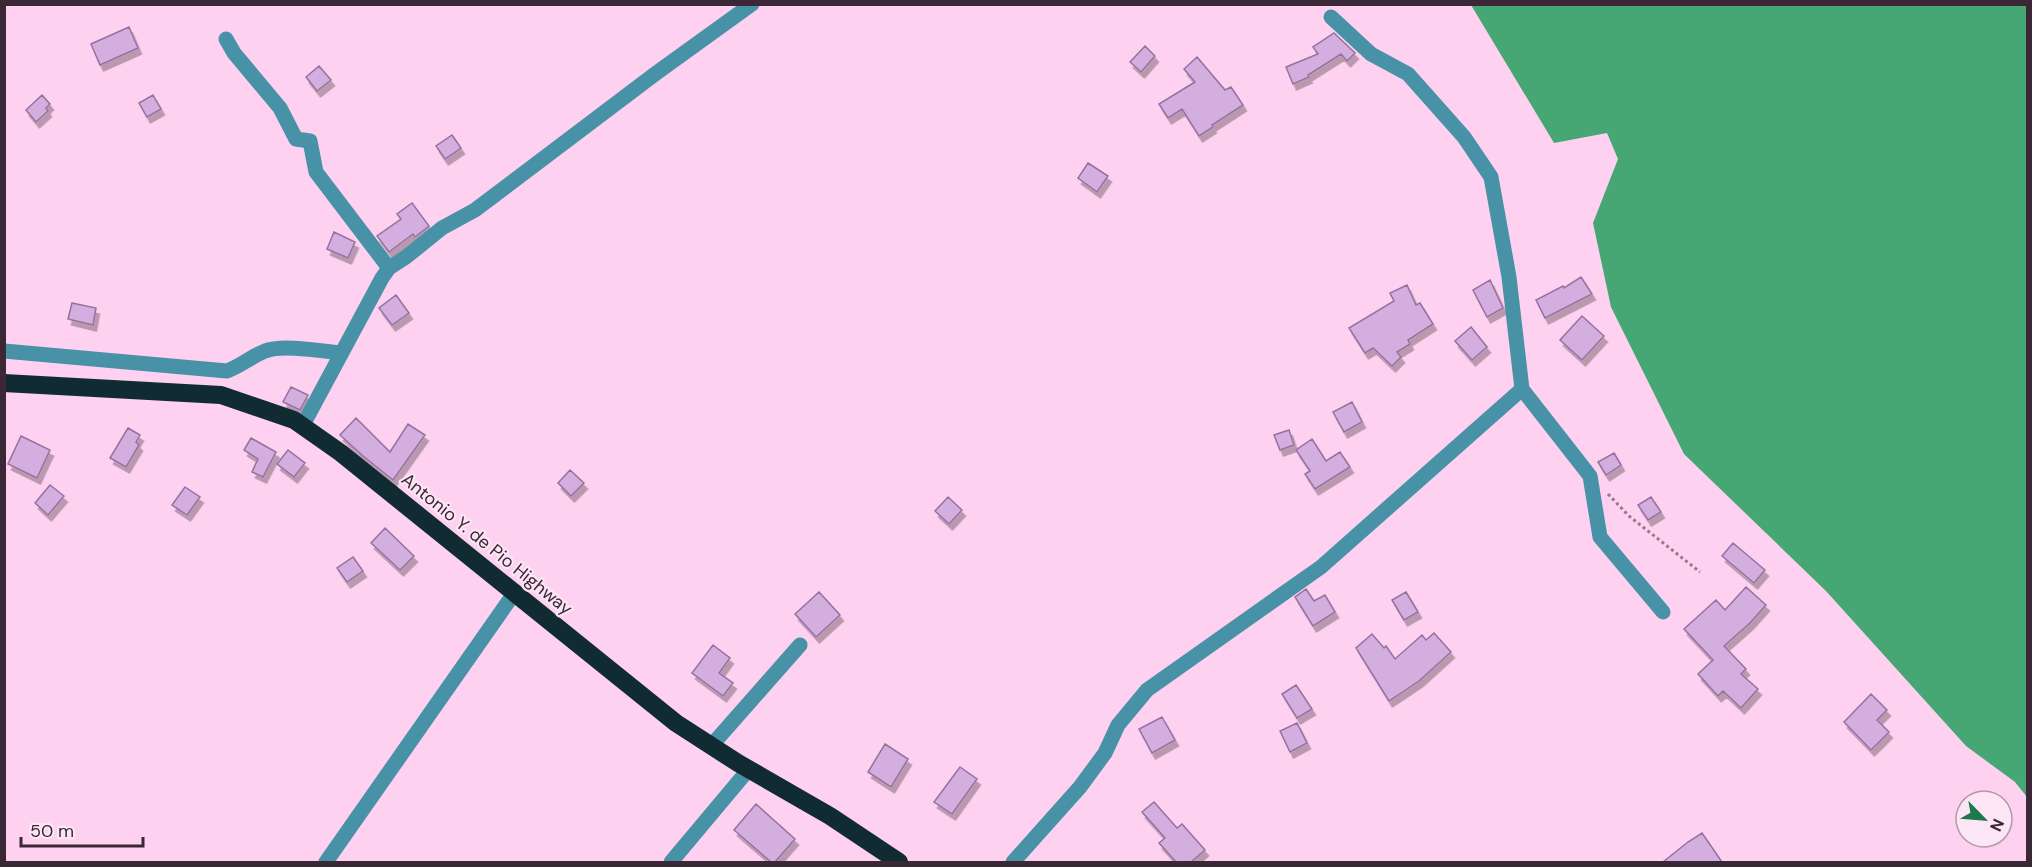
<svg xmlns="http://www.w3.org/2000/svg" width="2032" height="867" font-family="'DM Sans',sans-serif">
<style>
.water{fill:#46a775}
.building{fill:#d3aedf;stroke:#94729f;stroke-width:1.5;filter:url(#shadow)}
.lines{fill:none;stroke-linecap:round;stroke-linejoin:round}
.path{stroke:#98788e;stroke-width:3;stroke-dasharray:3 3;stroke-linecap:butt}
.minor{stroke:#4792a7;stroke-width:15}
.highway{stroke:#102b32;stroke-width:18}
.labels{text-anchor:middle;stroke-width:4.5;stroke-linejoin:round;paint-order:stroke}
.street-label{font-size:18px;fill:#3c2736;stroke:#fce6f5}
</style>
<defs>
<filter id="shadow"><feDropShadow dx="3.5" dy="6" stdDeviation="0" flood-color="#0004"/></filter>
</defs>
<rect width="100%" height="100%" fill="#fdd1ef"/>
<path class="water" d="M1471,5h556v792l-12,-15 -49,-36 -140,-155 -142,-137 -73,-147 -18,-84 25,-64 -11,-26 -53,10z"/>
<path class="building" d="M129,27l9,21 -38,17 -9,-21z
M1334,33l21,20 -8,8 -6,-7 -33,21 1,2 -16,7 -7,-17 32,-13 -5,-7z
M1145,46l10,10 -14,16 -11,-10z
M1197,57l28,33 6,-3 12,18 -31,20 1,2 -14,9 -17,-27 -14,9 -9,-14 36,-22 -11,-13z
M319,66l12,14 -14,11 -11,-14z
M42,95l8,9 -4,4 2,3 -12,11 -10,-12z
M153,95l8,14 -14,8 -8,-14z
M452,135l9,13 -16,11 -9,-13z
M1088,163l20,13 -11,16 -19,-14z
M412,203l17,23 -14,11 -2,-3 -24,18 -12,-16 24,-17 -4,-5z
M334,232l21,10 -7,16 -21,-9z
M1581,277l11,17 -47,24 -9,-18 27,-14 1,2z
M1490,280l13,28 -16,9 -14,-27z
M1407,285l9,20 4,-2 13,21 -25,16 2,4 -13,8 4,5 -9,9 -19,-18 -8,5 -16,-25 45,-27 -4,-8z
M396,295l13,18 -17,12 -13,-17z
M72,303l24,5 -3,17 -25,-6z
M1582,316l22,20 -22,24 -22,-20z
M1471,327l16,20 -15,13 -17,-19z
M291,387l17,8 -8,15 -17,-8z
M1352,402l10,20 -18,10 -11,-20z
M356,418l34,34 18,-28 17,11 -32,45 -30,-24 -23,-21z
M128,428l12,7 -4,7 3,3 -13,22 -16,-9z
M1289,430l5,15 -14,5 -6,-15z
M21,436l29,14 -13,28 -29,-14z
M251,438l25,14 -13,25 -11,-5 6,-13 -14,-9z
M1312,439l14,22 14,-9 10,15 -35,22 -10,-15 5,-3 -14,-21z
M288,450l17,13 -11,14 -17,-13z
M1614,453l7,12 -15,10 -8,-13z
M570,470l14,13 -13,13 -13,-13z
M50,485l14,11 -16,19 -13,-12z
M185,487l15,10 -13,18 -15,-10z
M948,497l14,13 -13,14 -14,-13z
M1651,497l10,15 -13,8 -10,-15z
M385,528l29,28 -14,14 -29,-27z
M1733,543l32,27 -11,13 -32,-27z
M353,557l10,14 -16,11 -10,-14z
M1746,587l20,18 -16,18 -26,23 22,23 -5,5 17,15 -17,19 -18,-17 -5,5 -20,-22 15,-14 -29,-31 32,-29 9,10z
M1306,589l8,12 11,-6 10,17 -22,14 -18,-29z
M819,592l21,23 -24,22 -21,-23z
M1406,592l12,20 -14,8 -12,-20z
M1434,633l17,19 -32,29 -30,20 -33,-53 16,-14 12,14 2,-2 9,13 27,-24 4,5z
M713,645l17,13 -11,15 14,10 -10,13 -31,-23z
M1296,685l16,24 -15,9 -15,-24z
M1871,694l16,16 -10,10 12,12 -18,18 -27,-28z
M1162,717l13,23 -23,13 -13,-24z
M1297,723l10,20 -17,9 -10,-21z
M885,744l23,15 -17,28 -23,-15z
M960,767l17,12 -25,35 -18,-12z
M1154,802l23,26 5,-4 23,26 -14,12h-15l-17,-19 6,-5 -23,-26z
M756,804l39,35 -20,23h-4l-37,-32z
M1702,833l20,29h-59l25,-20z"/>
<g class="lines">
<path class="path" d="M1608,494l21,22 71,56"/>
<path class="minor" d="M1331,17l40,37 37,20 56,63 27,40 18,100 13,112 68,87 10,61 63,75
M226,39l8,14 46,55 16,31 14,2 6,31 73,96 17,-11 36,-29 33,-18 180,-136 97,-70
M4,351l223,20c14,-5 25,-15 38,-20 17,-7 57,0 76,2
M303,425l79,-147 7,-10
M711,746l89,-101
M326,862l189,-270
M671,862l78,-93
M1013,862l67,-75 25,-34 13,-28 29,-35 174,-123 201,-178"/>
<path class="highway" d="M4,383l217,12 73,25 47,33 335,270 62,40 92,53 69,46"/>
</g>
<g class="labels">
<g class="street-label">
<text transform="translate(487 544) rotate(39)" y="6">Antonio Y. de Pio Highway</text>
</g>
</g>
<rect width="2032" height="867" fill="none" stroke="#3c2736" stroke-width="12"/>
<g transform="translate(1984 819) rotate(115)"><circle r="28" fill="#fce6f5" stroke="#af9aa9" stroke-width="1.5"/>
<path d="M0-4.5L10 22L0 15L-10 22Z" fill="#1d784e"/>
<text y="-9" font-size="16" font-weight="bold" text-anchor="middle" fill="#3c2736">N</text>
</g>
<path d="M21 837v9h122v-9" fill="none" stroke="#3c2736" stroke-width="3"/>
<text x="30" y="837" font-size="18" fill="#3c2736" stroke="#fce6f5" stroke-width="4.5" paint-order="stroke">50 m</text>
</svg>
